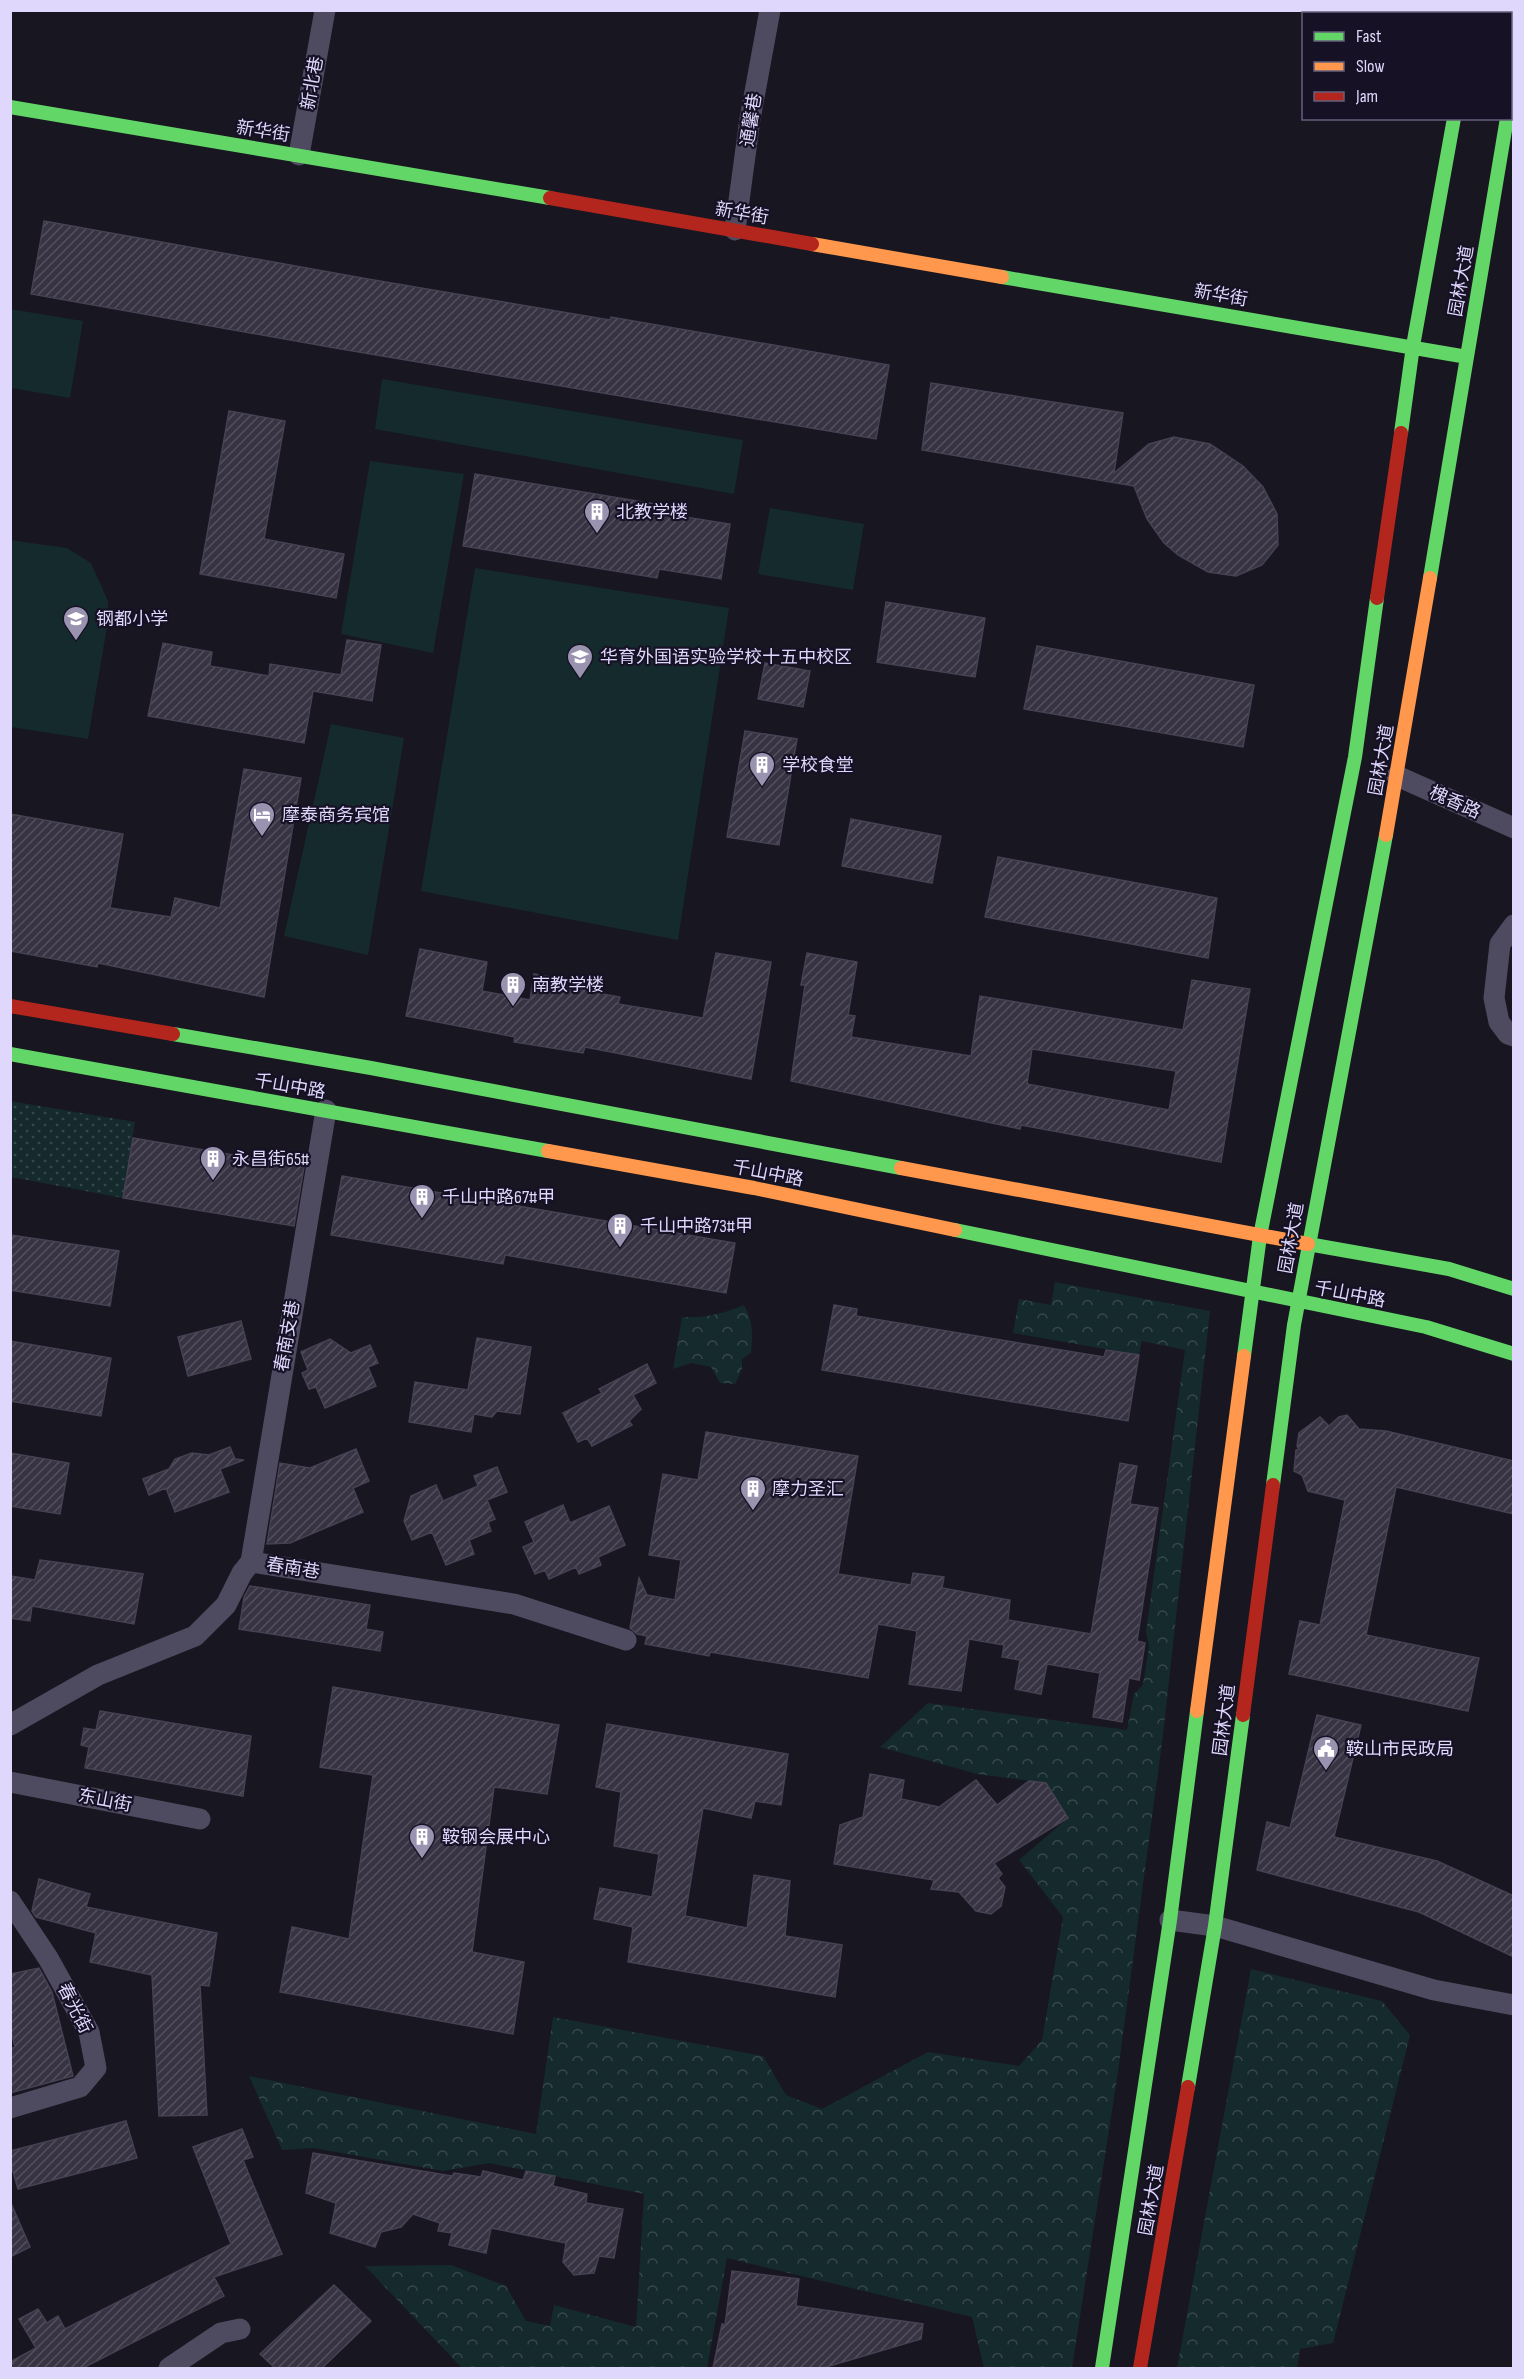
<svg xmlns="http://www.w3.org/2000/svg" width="1524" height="2379" font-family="'Sofia Sans Condensed','Noto Sans SC',sans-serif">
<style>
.grass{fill:url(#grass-dots)}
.forest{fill:url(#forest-crowns)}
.garden{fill:#152a2c}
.building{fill:url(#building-hatch);stroke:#464153;stroke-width:1.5;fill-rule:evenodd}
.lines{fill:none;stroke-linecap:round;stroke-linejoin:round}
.street{stroke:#4e4b60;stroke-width:21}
.fast{stroke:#63d668;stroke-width:14}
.slow{stroke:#ff974d;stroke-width:14}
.jam{stroke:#b3261e;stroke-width:14}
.labels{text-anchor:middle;stroke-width:4.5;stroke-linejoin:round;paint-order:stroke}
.street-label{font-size:18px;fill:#dfd7fc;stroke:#161125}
.poi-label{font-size:18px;fill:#dfd7fc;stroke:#161125;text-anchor:start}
</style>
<defs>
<pattern id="grass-dots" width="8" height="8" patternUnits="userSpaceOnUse" patternTransform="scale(1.5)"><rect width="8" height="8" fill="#152a2c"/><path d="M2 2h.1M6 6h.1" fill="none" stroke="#37484c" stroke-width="1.8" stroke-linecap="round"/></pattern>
<pattern id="forest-crowns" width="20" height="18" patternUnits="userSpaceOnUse" patternTransform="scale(1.5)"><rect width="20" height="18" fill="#152a2c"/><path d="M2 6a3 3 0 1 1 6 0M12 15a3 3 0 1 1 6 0" fill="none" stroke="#37484c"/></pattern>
<pattern id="building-hatch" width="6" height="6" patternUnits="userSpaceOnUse" patternTransform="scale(1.5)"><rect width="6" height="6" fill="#373342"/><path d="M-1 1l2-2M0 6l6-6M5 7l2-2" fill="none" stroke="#54505e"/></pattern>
</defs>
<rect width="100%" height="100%" fill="#181620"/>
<path class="grass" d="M10,1101l125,21 -12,76 -112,-21z"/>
<path class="forest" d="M1055,1282l155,29 -47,424 -45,337 -46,296h-88l-12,-51 -245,-59 -20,110h-245l-97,-102 86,-1 55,21 20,35 24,5 4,-21 82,22 8,-133 -155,-31 -46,8 -130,-23 -31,2 -33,-74 287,58 17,-117 210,39 23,39 36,14 106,-57 91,14 23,-26 21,-123 -44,-57 49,-42 -22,-35 -69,-9 -97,-27 48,-44 199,27 7,-36 9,-9 6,-39 -3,-14 39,-282 -43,-9 -3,14 -126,-22 6,-34 32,6z
M744,1305c9,16 9,29 7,48l-9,6v10l-7,15 -15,-1 -9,-16 -20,-4 -18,6 9,-52c23,1 41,-3 62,-12z
M1251,1969l131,32 28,34 -77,308 -33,6 -3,19h-120z"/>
<path class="garden" d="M10,309l73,12 -13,77 -59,-10z
M382,379l361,61 -9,54 -359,-65z
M370,461l94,13 -31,179 -92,-19z
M770,508l94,16 -11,66 -95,-16z
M10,540l57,8 24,15 17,38v20l-20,118 -77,-12z
M475,568l254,40 -51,332 -257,-49z
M331,724l73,14 -36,217 -84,-19z"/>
<path class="building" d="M44,221l324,58 242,41 1,-3 278,48 -13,74 -541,-91 -304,-54z
M931,383l192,30 -9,60 35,-29 25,-7 36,7 33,22 20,21 14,27 1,31 -16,20 -26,11 -28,-4 -30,-17 -14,-12 -17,-24 -13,-33 -212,-36z
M229,411l56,10 -21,118 80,15 -8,44 -136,-24z
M475,474l193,32 -2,8 64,10 -9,55 -62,-10 -2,9 -194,-32z
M886,602l99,16 -10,59 -98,-15z
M347,640l34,5 -9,56 -59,-10 -9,52 -156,-27 15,-73 49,9 -2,14 59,10 1,-12 71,11z
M1037,646l217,39 -11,62 -219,-38z
M765,663l45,8 -7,36 -45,-8z
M745,731l52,8 -18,106 -52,-8z
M244,769l57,9 -37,219 -166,-34 -1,4 -87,-16v-137l113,20 -13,74 61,9 4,-19 45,10z
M851,819l90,17 -9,47 -90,-17z
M998,857l219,41 -9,60 -223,-41z
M420,949l67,13 -5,29 48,9 4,-26 64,12 -1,7 23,4 -2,7 85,14 13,-65 55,9 -20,117 -166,-32 -2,6 -69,-11 1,-5 -109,-21z
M807,953l50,9 -9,53 7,1 -4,21 120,19 9,-60 203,34 9,-50 58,9 -29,173 -200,-37 -1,4 -229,-48 14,-96h-4zM1032,1049l144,22 -7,39 -142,-26z
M133,1138l171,29 -10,59 -171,-28z
M342,1176l393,67 -9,50 -221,-38 -2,9 -172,-29z
M10,1235l109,16 -9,55 -100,-16z
M834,1305l23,4 -1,7 248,41 2,-7 33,5 -11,66 -306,-51z
M241,1321l10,38 -63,17 -10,-39z
M477,1338l54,9 -11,67 -23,-3 -5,6 -18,-3 -3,18 -62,-10 6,-40 53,8z
M330,1339l21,14 19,-8 8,18 -10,4 8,19 -51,22 -9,-21 -7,2 -7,-16 6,-3 -7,-18z
M10,1341l101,17 -10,58 -91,-15z
M647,1364l9,19 -23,12 8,14 -12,12 3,4 -40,21 -5,-8 -9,4 -15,-29 39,-20 -3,-4z
M1347,1415l12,14 27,2 128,30v53l-118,-27 -30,148 113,23 -11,53 -179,-37 11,-53 20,4 25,-125 -37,-9 -6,-16 -8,-4 2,-21 3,-1 -2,-3 2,-13 21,-16 9,9 10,-9z
M706,1432l152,24 -20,118 73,11 2,-12 31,4 -2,11 68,12 -2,20 83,14 29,-171 17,3 -7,38 28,4 -21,133 8,2 -6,37 -10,-2 -7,44 -29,-5 7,-44 -53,-9 -6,30 -26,-5 5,-29 -18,-3 2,-12 -35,-6 -8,52 -52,-7 8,-53 -39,-7 -10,54 -158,-26 -1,4 -64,-12 2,-8 -10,-2 -7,-6 9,-50 8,17 28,5 6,-40 -32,-5 14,-81 35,6z
M230,1447l5,12 9,1 -24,9 9,23 -54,20 -9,-24 -17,7 -6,-16 26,-10 6,-10 17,-6 17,2z
M356,1449l13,32 -16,7 10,24 -73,31 -23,1 13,-81 30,5z
M10,1453l59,10 -9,51 -50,-8z
M497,1467l10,25 -20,8 8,19 -7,3 3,9 -22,9 5,14 -28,11 -14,-33 -20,8 -8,-19 7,-25 25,-11 7,16 35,-15 -4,-10z
M563,1505l7,18 39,-17 16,39 -27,12 3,8 -22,9 -3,-7 -27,12 -4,-9 -10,4 -12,-27 11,-5 -9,-20z
M40,1560l103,14 -9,50 -102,-18 -2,15 -20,-3v-42l25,4z
M250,1586l120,19 -4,24 17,3 -3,19 -141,-22 5,-32z
M333,1687l226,38 -12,69 -53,-7 -22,165 52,10 -11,72 -233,-42 12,-65 57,12 24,-164 -53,-8z
M100,1711l151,25 -8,60 -158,-28 4,-21 -8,-2 3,-17 12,2z
M1317,1715l44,10 -27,112 103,24 77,35v61l-95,-45 -162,-42 10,-48 23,6z
M607,1724l181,30 -7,51 -26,-4 -4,17 -48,-10 -18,108 62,12 7,-53 36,6 -5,55 57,9 -7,52 -207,-35 5,-35 -39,-8 6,-31 52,9 7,-43 -45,-8 7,-54 -25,-5z
M870,1774l34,6 -3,19 38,8 37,-27 21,25 32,-24 17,2 22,35 -74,45 8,11 -4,4 7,9 -4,19 -10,8 -15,-3 -17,-19 -28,-3 3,-9 -100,-16 6,-39 23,-8z
M39,1879l51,15 -4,13 131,26 -8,53 -9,-1 7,130 -48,1 -7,-141 -62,-13 6,-29 -60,-16 -4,-6z
M39,1968l13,24 21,84 -63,17v-44l5,-2 -5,-20v-53z
M126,2121l11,37 -119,31 -8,-28v-10z
M242,2129l11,28 -10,3 39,94 -68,23 10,19 -141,72h-73v-6l26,-14 -17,-29 19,-10 9,14 11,-7 7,13 166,-85 -38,-97z
M313,2153l139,23 2,-3 27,4 2,-6 40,9 3,-9 29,5 -2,10 34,8 -1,9 37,6 -9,49 -15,-2 -5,17 -20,2 -11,-13 3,-19 -75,-15 -5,25 -37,-8 3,-12 -14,-2 2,-8 -27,-9 -12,13 -20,5 -6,15 -45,-14 6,-30 -30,-10z
M10,2201l20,46 -20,10z
M732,2271l67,8 -3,27 127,18 -2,15 -98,29h-110l9,-44 3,1z
M334,2285l37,36 -49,47h-47l-15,-14z"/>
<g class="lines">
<path class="street" d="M299,155l26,-145
M735,230l15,-111 20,-109
M1397,776l117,52
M1514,925l-14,19 -6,54 5,24 9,12 6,2
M251,1562l75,-452
M251,1562l263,42 112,36
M10,1725l88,-50 97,-39 31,-31 16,-32 9,-11
M10,1782l190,37
M10,1901l38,57 41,74 7,36 -16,19 -70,21
M1170,1920l45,6 219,64 80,15
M169,2368l52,-35 19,-4"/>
<path class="fast" d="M1510,96l4,-17
M10,107l540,91
M1002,277l465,80
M1401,433l12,-87 41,-228
M1430,578l77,-460
M173,1034l198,34 530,100
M10,1054l538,97
M955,1230l471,97 88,27
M1308,1244l141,25 65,20
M1244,1356l16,-120 95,-479 22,-159
M1273,1485l21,-160 92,-490
M1188,2087l27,-161 28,-211
M1102,2368l68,-448 27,-209"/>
<path class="slow" d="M1473,14l1,-4
M812,244l190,33
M1386,835l44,-257
M548,1151l206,37 201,42
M901,1168l407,76
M1197,1711l47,-355"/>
<path class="jam" d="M550,198l262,46
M1377,598l24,-165
M10,1006l163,28
M1243,1715l30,-230
M1140,2368l48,-281"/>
</g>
<defs>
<symbol id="building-pin" viewBox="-11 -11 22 30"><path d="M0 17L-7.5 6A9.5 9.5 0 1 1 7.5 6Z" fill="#9993af" stroke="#161125"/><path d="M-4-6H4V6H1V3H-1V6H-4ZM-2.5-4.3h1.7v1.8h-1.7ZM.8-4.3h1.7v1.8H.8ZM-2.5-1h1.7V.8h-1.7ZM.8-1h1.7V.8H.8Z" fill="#fff"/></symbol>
<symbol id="school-pin" viewBox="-11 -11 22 30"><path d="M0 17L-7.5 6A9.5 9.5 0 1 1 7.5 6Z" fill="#9993af" stroke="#161125"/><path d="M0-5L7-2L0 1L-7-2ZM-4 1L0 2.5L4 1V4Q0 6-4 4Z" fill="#fff"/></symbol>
<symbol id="hotel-pin" viewBox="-11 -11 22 30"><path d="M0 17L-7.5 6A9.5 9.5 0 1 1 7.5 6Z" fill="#9993af" stroke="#161125"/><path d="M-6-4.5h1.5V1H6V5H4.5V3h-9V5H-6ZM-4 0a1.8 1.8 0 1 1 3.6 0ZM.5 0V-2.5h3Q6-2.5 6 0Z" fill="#fff"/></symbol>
<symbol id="civic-pin" viewBox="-11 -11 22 30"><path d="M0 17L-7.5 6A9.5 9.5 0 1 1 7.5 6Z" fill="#9993af" stroke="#161125"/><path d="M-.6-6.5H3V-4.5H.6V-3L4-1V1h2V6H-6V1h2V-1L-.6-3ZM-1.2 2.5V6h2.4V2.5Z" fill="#fff"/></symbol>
</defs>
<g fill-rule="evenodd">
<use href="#building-pin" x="582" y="497" width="30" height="40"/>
<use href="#school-pin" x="61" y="604" width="30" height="40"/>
<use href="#school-pin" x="565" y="642" width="30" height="40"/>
<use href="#building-pin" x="747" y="750" width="30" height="40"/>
<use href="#hotel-pin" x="247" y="800" width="30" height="40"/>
<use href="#building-pin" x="498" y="970" width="30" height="40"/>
<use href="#building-pin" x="198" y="1144" width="30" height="40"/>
<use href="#building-pin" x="407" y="1182" width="30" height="40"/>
<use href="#building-pin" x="605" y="1211" width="30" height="40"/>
<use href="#building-pin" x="738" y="1474" width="30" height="40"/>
<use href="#civic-pin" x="1311" y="1734" width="30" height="40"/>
<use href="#building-pin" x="407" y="1822" width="30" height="40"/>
</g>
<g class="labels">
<g class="street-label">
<text transform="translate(312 83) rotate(-80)" y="6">新北巷</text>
<text transform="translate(751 120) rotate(-81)" y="6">通馨巷</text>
<text transform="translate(263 131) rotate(9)" y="6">新华街</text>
<text transform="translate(742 213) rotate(10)" y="6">新华街</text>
<text transform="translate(1461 281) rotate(-80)" y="6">园林大道</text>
<text transform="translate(1221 295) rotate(10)" y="6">新华街</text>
<text transform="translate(1381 760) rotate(-80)" y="6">园林大道</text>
<text transform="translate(1455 802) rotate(24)" y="6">槐香路</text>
<text transform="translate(290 1086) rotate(10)" y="6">千山中路</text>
<text transform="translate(768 1173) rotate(11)" y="6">千山中路</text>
<text transform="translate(1291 1238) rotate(-80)" y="6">园林大道</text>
<text transform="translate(1350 1294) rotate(11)" y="6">千山中路</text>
<text transform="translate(287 1336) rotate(-80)" y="6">春南支巷</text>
<text transform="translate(293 1568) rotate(9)" y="6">春南巷</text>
<text transform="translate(1224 1720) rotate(-83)" y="6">园林大道</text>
<text transform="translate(105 1800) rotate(11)" y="6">东山街</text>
<text transform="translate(75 2008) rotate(63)" y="6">春光街</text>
<text transform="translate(1151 2200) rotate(-80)" y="6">园林大道</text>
</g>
<g class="poi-label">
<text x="616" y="518">北教学楼</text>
<text x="96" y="625">钢都小学</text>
<text x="600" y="663">华育外国语实验学校十五中校区</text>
<text x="782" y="771">学校食堂</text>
<text x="282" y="821">摩泰商务宾馆</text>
<text x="532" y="991">南教学楼</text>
<text x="232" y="1165">永昌街65#</text>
<text x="442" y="1203">千山中路67#甲</text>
<text x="640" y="1232">千山中路73#甲</text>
<text x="772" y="1495">摩力圣汇</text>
<text x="1346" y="1755">鞍山市民政局</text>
<text x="442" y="1843">鞍钢会展中心</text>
</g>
</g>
<rect width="1524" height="2379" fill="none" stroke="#dfd7fc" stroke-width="24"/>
<rect x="1302" y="12" width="210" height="108" fill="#161125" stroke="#66607b" stroke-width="1.5"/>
<rect x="1314" y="32" width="30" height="9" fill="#63d668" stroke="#66607b" stroke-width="1.5"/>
<text x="1356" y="42" font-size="18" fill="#dfd7fc">Fast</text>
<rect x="1314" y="62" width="30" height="9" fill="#ff974d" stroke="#66607b" stroke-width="1.5"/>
<text x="1356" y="72" font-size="18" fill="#dfd7fc">Slow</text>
<rect x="1314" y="92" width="30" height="9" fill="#b3261e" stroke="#66607b" stroke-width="1.5"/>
<text x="1356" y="102" font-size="18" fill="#dfd7fc">Jam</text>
</svg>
